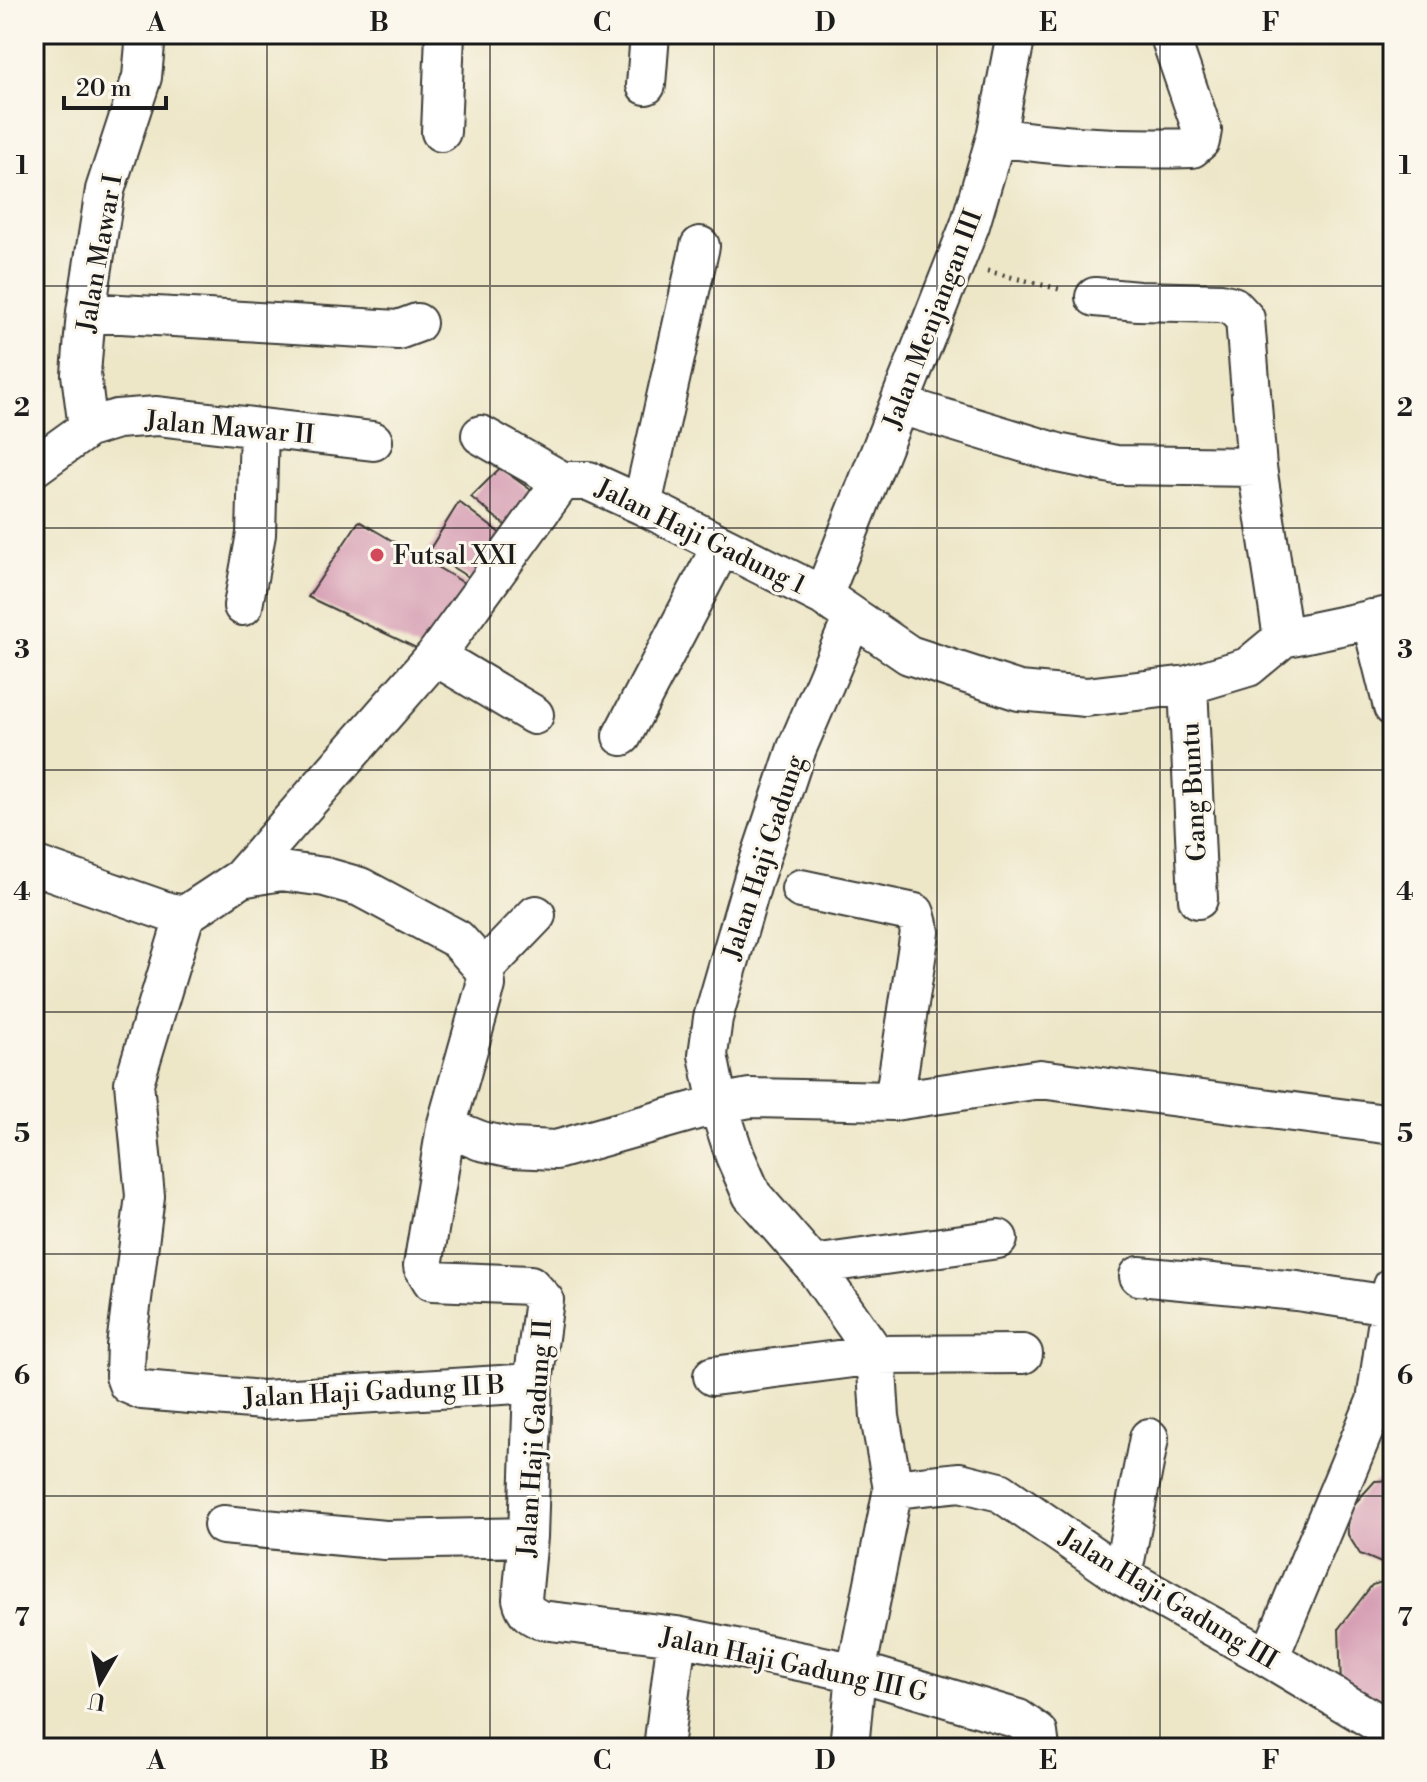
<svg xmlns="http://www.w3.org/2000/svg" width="1427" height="1782" font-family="'Libre Bodoni',serif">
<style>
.building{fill:#d59cb2}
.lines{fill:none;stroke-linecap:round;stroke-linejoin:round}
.street-casing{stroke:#3b3a36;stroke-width:42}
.path{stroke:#3b3a36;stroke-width:5;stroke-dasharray:2 6;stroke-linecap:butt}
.street{stroke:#fff;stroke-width:38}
.grid{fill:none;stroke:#1c1c1c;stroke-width:2;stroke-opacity:0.55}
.poi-dot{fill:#d1495b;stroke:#fbf7ec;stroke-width:3}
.labels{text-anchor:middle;stroke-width:6;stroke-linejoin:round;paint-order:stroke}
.street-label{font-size:26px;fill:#1c1c1c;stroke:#fbf7ec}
.poi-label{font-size:26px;fill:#1c1c1c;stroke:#fbf7ec;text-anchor:start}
.neatline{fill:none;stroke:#1c1c1c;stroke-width:3}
.grid-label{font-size:26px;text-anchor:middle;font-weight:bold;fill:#1c1c1c}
</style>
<rect width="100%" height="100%" fill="#fbf7ec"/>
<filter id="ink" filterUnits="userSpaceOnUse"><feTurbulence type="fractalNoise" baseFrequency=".0125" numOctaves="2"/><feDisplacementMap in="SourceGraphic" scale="16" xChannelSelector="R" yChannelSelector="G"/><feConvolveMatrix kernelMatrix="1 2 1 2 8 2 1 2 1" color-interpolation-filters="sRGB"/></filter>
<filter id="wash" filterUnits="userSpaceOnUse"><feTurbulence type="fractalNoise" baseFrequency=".006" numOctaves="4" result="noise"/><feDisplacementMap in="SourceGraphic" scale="32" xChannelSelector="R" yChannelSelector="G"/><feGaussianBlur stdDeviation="1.8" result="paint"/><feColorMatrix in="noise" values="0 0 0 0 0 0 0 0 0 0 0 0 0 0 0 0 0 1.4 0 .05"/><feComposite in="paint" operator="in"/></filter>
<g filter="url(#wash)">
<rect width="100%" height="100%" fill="#ede6c7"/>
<g id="blocks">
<path class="building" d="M500,468l45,32 -27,36 -47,-39z
M459,502l55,42 -33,41 -53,-33z
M359,521l117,69 -45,65 -123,-58z
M1393,1480v88l-33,-14 -12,-19 -1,-23 28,-31z
M1393,1579v146l-52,-38 -2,-59 33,-43z"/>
</g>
</g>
<g filter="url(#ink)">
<use href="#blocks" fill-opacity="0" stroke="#3b3a36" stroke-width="2"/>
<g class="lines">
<defs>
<path id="street" d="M646,85l4,-51
M441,132l4,-98
M996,137c64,10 132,13 196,11l8,-7 2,-11 -33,-96
M1095,297l43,4 83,2 12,3 12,13 12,148 26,171
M86,312l312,18 19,-7
M900,405l158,48 58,12 141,2
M88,428l-7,-54 5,-62 19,-122 37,-113 4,-43
M481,435l81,46
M34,467l54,-39 29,-9 40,-3 216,25
M642,505l58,-259
M823,596l147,-371 26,-88 20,-103
M243,606l13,-72 3,-105
M1371,619l22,88
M435,656l99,59
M1188,685l10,214
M622,736l99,-189
M34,865l134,47 17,3 56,-37 194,-222 127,-175h27l53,24 181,91 86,59 110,36 67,6 102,-12 60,-18 35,-29 110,-23
M241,878l40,-7 44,6 35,10 97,52 27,30 2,16 -40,142 -23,139 9,15 98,4 14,15 -11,83 -5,154 -6,62c3,13 8,16 19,21l136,16 200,41 141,42 20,14 2,15
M801,889l114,24 5,19 -26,169
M185,915l-51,168 11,113 -19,150 -1,30 3,8 14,6 121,10 270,-17
M484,969l52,-54
M446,1127l35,14 32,7 43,2 162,-46 32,-6 144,3 146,-22 353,46
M813,1265l185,-26
M1139,1276l158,15 92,14
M713,1376l163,-21 147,-1
M893,1489l67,-7 40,10 122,84 147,82 124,74
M223,1525l162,15 143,-3
M1122,1576l27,-138
M1269,1658l107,-257 17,-115
M663,1748l14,-112
M849,1748l7,-75 37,-184 -13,-72 -4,-62 -63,-90 -61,-70 -17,-39 -17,-52 -10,-49 5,-37 40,-138 44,-132 56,-131"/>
</defs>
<use href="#street" class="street-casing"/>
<path class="path" d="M987,271l76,19"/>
<use href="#street" class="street"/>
</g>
</g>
<path class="grid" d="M267,34v1714M490,34v1714M714,34v1714M937,34v1714M1160,34v1714M34,286h1359M34,528h1359M34,770h1359M34,1012h1359M34,1254h1359M34,1496h1359"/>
<circle class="poi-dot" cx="377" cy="555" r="8"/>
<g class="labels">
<g class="street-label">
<text transform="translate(99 253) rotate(-80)" y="9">Jalan Mawar I</text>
<text transform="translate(932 319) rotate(-69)" y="9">Jalan Menjangan III</text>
<text transform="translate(230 427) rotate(5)" y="9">Jalan Mawar II</text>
<text transform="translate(701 536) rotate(26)" y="9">Jalan Haji Gadung 1</text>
<text transform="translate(1193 792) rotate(-93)" y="9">Gang Buntu</text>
<text transform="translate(763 857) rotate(-72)" y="9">Jalan Haji Gadung</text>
<text transform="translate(374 1391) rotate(-3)" y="9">Jalan Haji Gadung II B</text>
<text transform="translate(534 1438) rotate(-86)" y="9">Jalan Haji Gadung II</text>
<text transform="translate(1169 1598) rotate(31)" y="9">Jalan Haji Gadung III</text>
<text transform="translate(794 1664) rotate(12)" y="9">Jalan Haji Gadung III G</text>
</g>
<g class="poi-label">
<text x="393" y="564">Futsal XXI</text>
</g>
</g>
<rect width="1427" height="1782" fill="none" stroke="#fbf7ec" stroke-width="88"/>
<g transform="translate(100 1682) rotate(189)" stroke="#fbf7ec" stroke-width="6" paint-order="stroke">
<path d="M0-6L14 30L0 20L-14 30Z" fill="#1c1c1c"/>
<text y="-12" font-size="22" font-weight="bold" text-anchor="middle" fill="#1c1c1c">U</text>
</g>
<path d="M64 96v12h102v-12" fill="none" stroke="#1c1c1c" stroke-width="4"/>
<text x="76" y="96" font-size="24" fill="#1c1c1c" stroke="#fbf7ec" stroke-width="6" paint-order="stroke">20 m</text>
<rect x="44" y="44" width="1339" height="1694" class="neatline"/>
<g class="grid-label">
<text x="156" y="31">A</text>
<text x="379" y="31">B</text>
<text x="602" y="31">C</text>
<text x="825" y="31">D</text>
<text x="1048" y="31">E</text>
<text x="1271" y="31">F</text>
<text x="22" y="174">1</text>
<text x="1405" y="174">1</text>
<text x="22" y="416">2</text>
<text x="1405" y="416">2</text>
<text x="22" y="658">3</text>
<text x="1405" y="658">3</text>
<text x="22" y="900">4</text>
<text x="1405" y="900">4</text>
<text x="22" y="1142">5</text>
<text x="1405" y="1142">5</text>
<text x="22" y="1384">6</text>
<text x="1405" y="1384">6</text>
<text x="22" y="1626">7</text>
<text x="1405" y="1626">7</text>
<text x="156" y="1769">A</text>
<text x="379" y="1769">B</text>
<text x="602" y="1769">C</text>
<text x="825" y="1769">D</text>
<text x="1048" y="1769">E</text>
<text x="1271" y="1769">F</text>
</g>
</svg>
